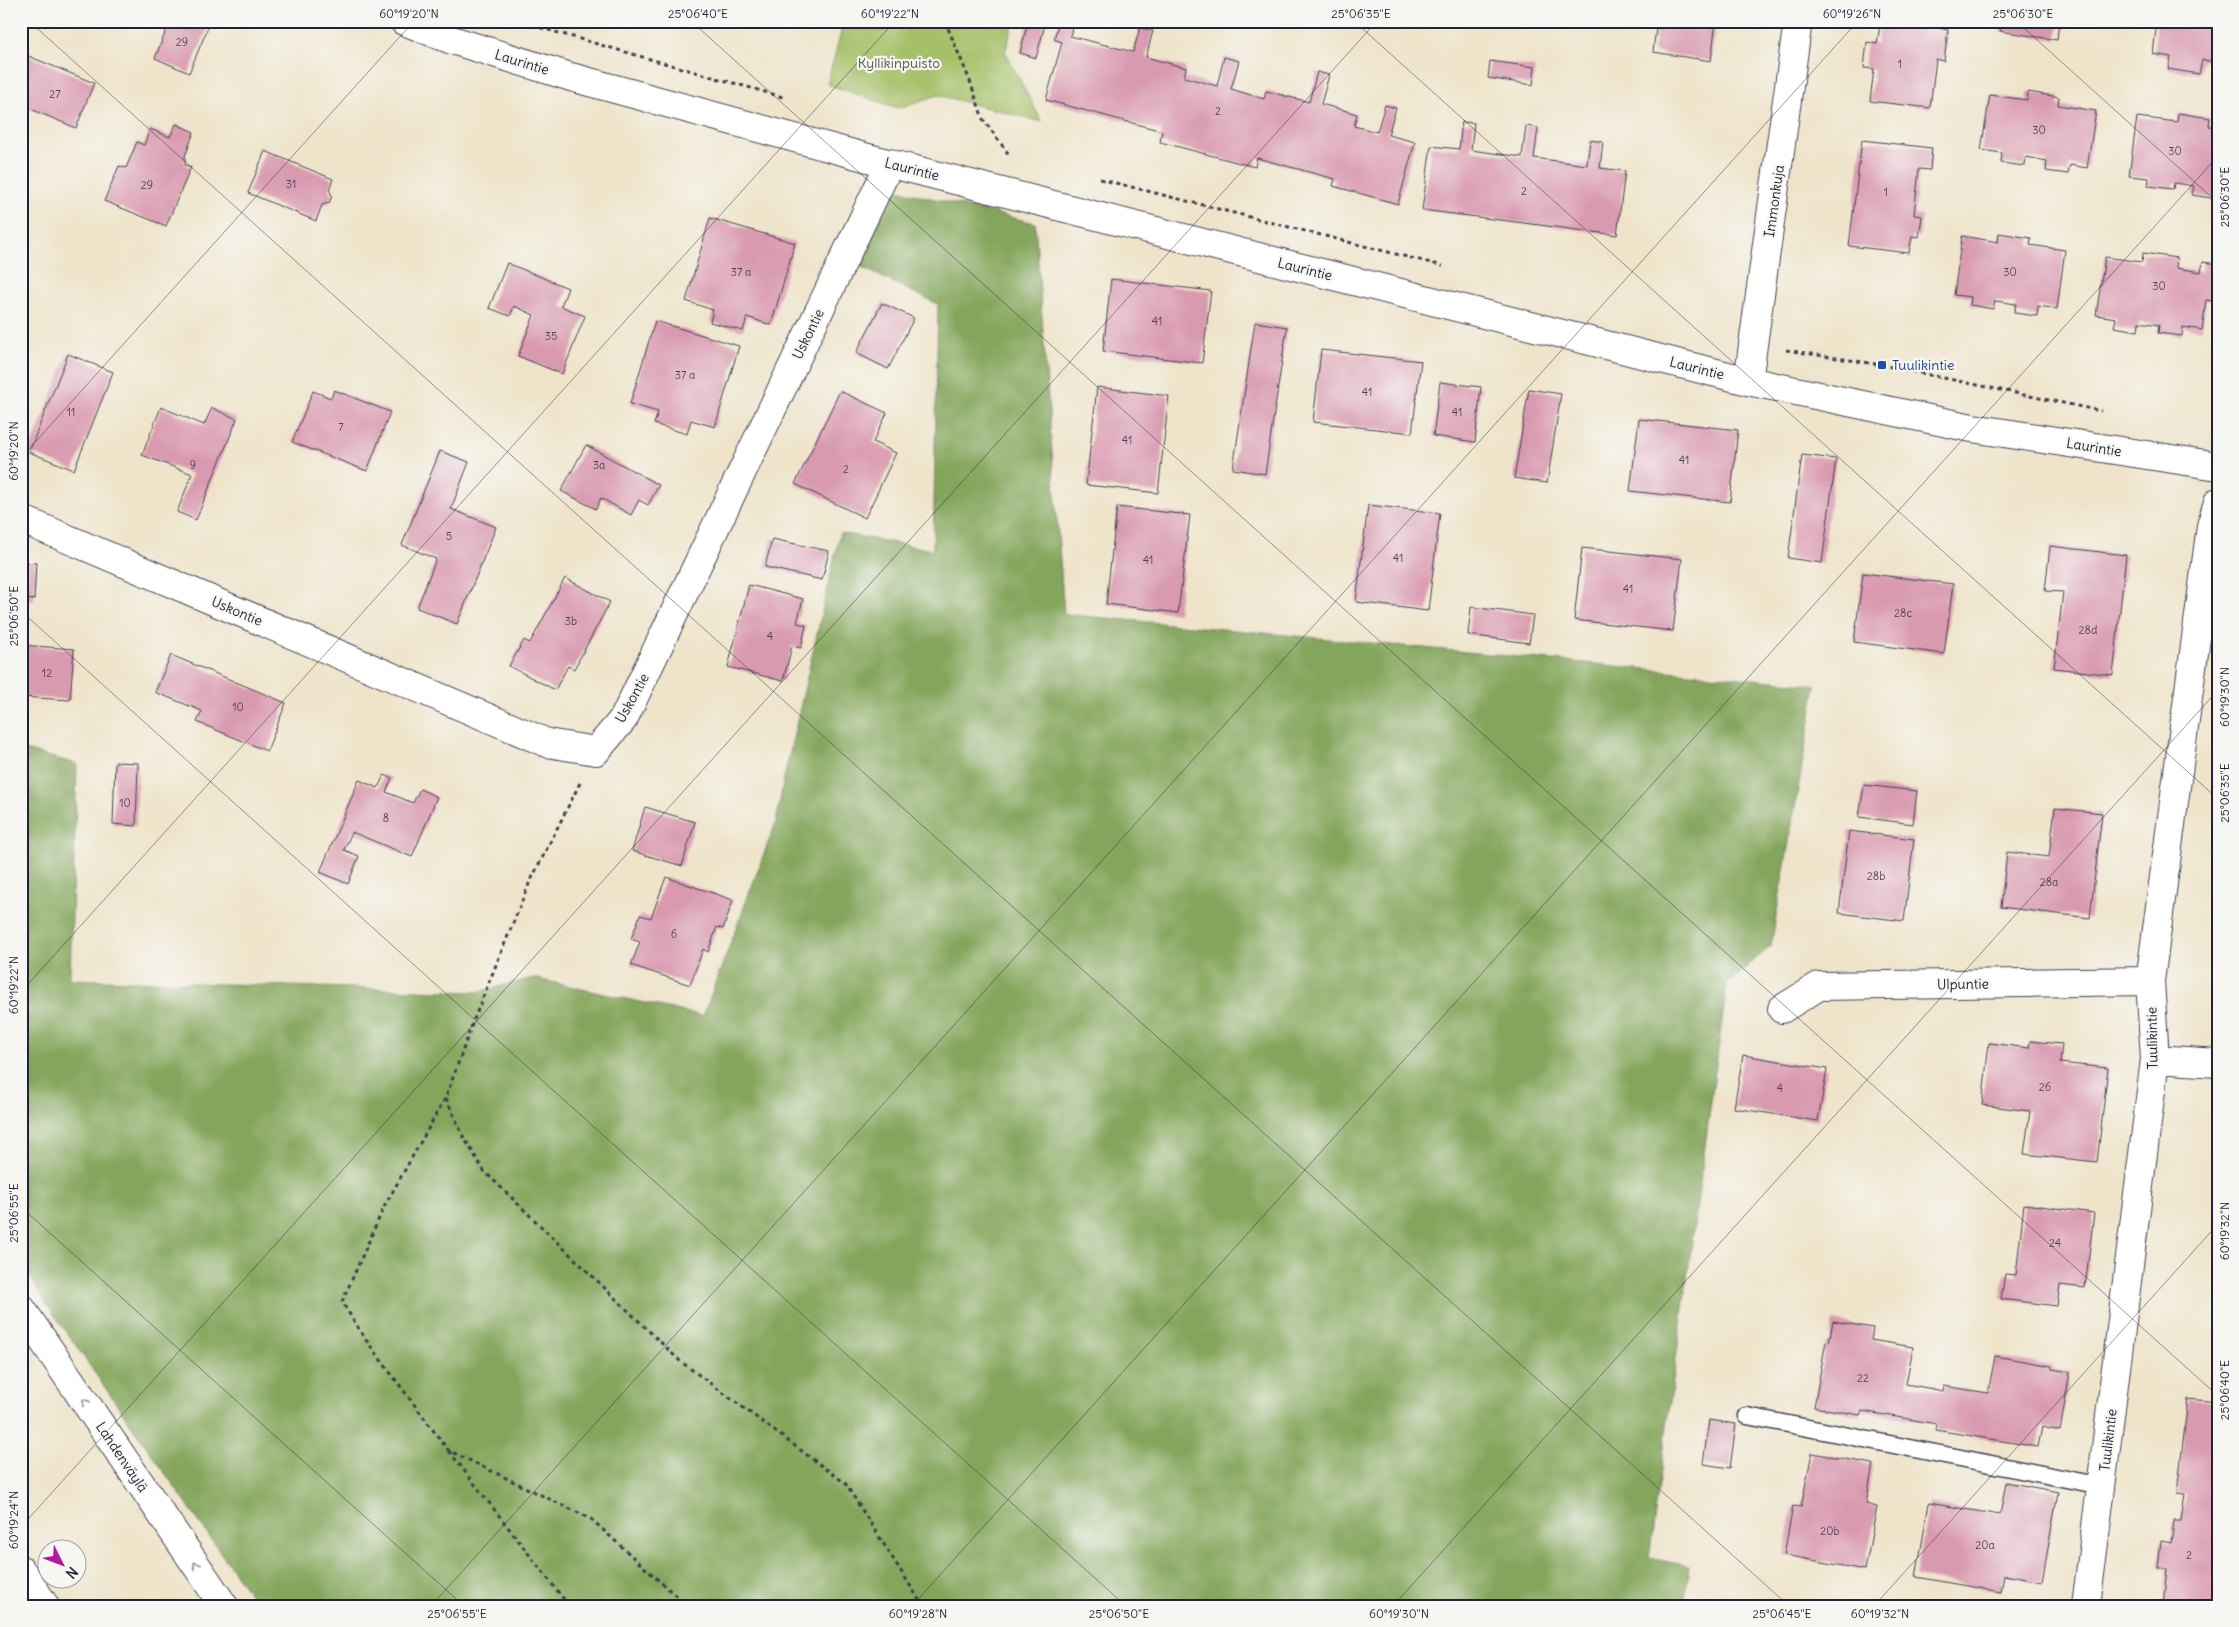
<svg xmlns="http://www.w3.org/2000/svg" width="2239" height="1627" font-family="Delius,sans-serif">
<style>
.green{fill:#a5c067;stroke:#647151}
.forest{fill:#84a65c;stroke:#53644c}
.building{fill:#d99ab0}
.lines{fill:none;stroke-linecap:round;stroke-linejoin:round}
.service-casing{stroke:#413f50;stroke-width:19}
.minor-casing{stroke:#413f50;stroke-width:30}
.tertiary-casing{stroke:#413f50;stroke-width:30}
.motorway-casing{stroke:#413f50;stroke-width:30}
.path{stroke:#413f50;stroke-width:3;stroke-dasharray:4 4;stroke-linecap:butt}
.service{stroke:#fff;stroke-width:16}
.minor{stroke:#fff;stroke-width:28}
.tertiary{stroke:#fff;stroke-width:28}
.motorway{stroke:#fff;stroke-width:28}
.oneway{stroke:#9c9ca7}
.ticks{fill:none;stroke:#22223b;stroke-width:1;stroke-opacity:0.45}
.transit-dot{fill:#1a4fb4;stroke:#f6f6f2;stroke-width:2}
.labels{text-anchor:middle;stroke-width:4.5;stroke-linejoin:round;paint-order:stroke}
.number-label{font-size:11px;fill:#504058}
.street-label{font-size:14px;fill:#22223b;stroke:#f6f6f2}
.park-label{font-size:14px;fill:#50594a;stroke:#f6f6f2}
.transit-label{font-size:14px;fill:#164399;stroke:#f6f6f2;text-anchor:start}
.neatline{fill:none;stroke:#22223b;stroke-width:2}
.ticks-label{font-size:12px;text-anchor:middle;fill:#22223b}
</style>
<rect width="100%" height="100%" fill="#f6f6f2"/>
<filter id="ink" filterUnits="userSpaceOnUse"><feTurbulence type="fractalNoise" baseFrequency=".02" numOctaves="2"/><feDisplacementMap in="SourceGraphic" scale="10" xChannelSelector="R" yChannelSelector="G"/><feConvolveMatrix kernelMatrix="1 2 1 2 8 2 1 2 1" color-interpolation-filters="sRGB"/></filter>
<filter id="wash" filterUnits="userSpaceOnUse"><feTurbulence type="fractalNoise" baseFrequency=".0096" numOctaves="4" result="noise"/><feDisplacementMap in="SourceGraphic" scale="20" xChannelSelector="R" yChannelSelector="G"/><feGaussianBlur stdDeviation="1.12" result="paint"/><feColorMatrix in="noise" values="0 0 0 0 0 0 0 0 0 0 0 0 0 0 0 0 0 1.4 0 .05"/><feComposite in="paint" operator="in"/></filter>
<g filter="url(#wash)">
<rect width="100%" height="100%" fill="#efe4ca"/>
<path class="green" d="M844,21h170l-9,31 37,70 -104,-27 -40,13 -71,-24z"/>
<path class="forest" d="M897,190l138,33 29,391 752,71 -45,261 -44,38 -78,574 40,8 -5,40h-1426l-210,-300 -27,-44v-513l56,15 -7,215 407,13 56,-14 170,38 73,-194 8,-44 56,-245 93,17 5,-246 -83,-40z"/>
<g id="blocks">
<path class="building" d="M170,21h30l9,4 -20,48 -34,-15z
M1028,21h18l-10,37 -16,-5z
M1059,21h15l-4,15 63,16 7,-24 13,3 -7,26 40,11 -2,9 33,9 7,-29 15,4 -8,28 33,10 2,-8 43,11 8,-30 12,3 -8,29 36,10 -3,12 23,6 8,-27 11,3 -8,27 27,7 -17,62 -65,-18 2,-7 -78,-21 -2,9 -95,-25 2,-11 -116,-31 16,-58 -8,-3z
M1567,21h14l-9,7z
M1657,21h59l-5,40 -58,-9z
M1871,21h69l-1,7 9,2 -4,31 -8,-2 -6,49 -60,-7 4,-32 -10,-1 3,-26 10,2 3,-19 -9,-1z
M2002,21h57l-2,19 -57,-9z
M2157,21h61v41l-16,-2 -3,14 -31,-5 3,-12 -18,-3z
M21,53l73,30 -18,45 -55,-23z
M1490,61l45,6 -2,18 -45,-7z
M2028,92l31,5 -1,8 38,6 -9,57 -17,-3 -2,9 -22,-3 1,-10 -21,-4 -1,9 -24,-3 1,-10 -21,-3 9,-55 37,5z
M2178,113l32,5 -1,8 9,1 -1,72 -25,-4 2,-9 -20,-3 -1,6 -25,-3 1,-8 -20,-2 8,-59 40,5z
M1462,122l12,1 -3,27 51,7 4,-31 12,2 -4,30 53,7 3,-25 13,2 -3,26 25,3 -8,64 -195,-25 9,-64 28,3z
M176,124l18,8 -9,24v9l6,2 -25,59 -62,-25 15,-35 7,2 11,-26 7,3 6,-16 20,8z
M1862,140l70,8 -2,22 -11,-1 -5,46 8,1 -3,21 -7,-1 -3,17 -60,-7z
M265,151l68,28 -4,10 3,7 -3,7 -7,2 -6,16 -68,-28z
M710,218l85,25 -24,82 -24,-8 -4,14 -33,-9 3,-12 -27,-9z
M1999,233l32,5 -1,7 35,5 -8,59 -19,-3 -1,10 -23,-3 2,-9 -21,-3 -2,8 -23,-4 1,-8 -17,-2 8,-59 36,6z
M2143,253l34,5 -1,10 25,4 2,-10 15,2v38l-12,-2 -4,30 -19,-3 -1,9 -24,-3 1,-8 -20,-3 -1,9 -24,-4 2,-9 -20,-3 9,-58 37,5z
M507,263l61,25 -7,18 24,10 -23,58 -44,-18 16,-41 -20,-9 -4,10 -21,-8z
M1111,279l100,12 -9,72 -99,-12z
M882,303l32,15 -26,51 -32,-16z
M655,321l84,25 -24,81 -24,-7 -4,14 -33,-10 4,-12 -28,-8z
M1255,322l32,5 -22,147 -32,-5z
M1321,350l100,11 -9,72 -99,-11z
M68,354l45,18 -39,98 -45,-18z
M1440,382l41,5 -6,55 -42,-6z
M1097,387l72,9 -11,97 -72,-8z
M1529,389l32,5 -14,89 -33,-5z
M334,390l56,22 -23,59 -75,-29 21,-51 18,7z
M840,391l47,22 -14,29 23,11 -31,65 -70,-34z
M161,407l43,18 8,-17 25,11 -41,101 -19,-8 15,-38 -50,-19z
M1639,419l99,11 -8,72 -100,-11z
M586,445l73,40 -11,20 -9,-5 -8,15 -30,-17 -5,11 -35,-18z
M440,451l29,11 -18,47 45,18 -39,97 -40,-16 19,-49 -34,-14z
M1802,455l34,4 -14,104 -34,-5z
M1368,505l72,8 -12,98 -72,-9z
M1117,507l73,8 -12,98 -72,-9z
M772,539l57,12 -7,29 -57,-13z
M2050,546l76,9 -13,120 -59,-7 9,-76 -18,-1z
M1582,548l100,11 -9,72 -99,-11z
M21,562l15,1 -2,37 -13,-1z
M1863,573l90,11 -9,70 -90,-12z
M565,578l45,24 -36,67 -6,-3 -13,24 -46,-24 15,-26 6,3z
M749,585l54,14 -6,24 9,2 -5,23 -9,-2 -9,35 -55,-14z
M1471,607l62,8 -4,28 -61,-8z
M21,645l53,4 -4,51 -49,-3z
M171,655l115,48 -19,48 -70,-29 5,-11 -47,-19z
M115,762l23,1 -2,63 -23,-2z
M384,775l8,3 -6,14 27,11 7,-14 17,8 -25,60 -60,-25 -8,18 15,6 -11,28 -28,-12 39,-92 19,8z
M1864,785l53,6 -4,33 -54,-7z
M645,807l50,15 -13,44 -50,-15z
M2055,808l47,5 -12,105 -89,-11 6,-55 42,5z
M1849,831l65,8 -10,82 -65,-8z
M666,877l67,23 -10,29 -6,-2 -9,25 -5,-3 -13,36 -59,-20 9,-23 -9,-3 9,-24 11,3z
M2030,1041l32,3 -2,19 48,5 -11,94 -73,-8 6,-43 -48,-6 7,-62 40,5z
M1743,1055l84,14 -9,52 -84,-13z
M2024,1204l70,9 -9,75 -25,-3 -3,21 -56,-7 4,-25 11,1z
M1833,1321l40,7 -2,12 42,7 -7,37 37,7 1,-5 44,7 7,-37 57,10v3l18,3 -10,59 -18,-4 -4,20 -102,-17 1,-6 -75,-13 -2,4 -46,-8 12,-66 3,1z
M2188,1399l30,3v204h-55l4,-37 -9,-1 3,-27 10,2 3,-22h7l4,-27 -8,-1z
M1709,1420l27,4 -6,44 -27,-4z
M1812,1453l61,11 -7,40 11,3 -12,63 -81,-15 9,-49 8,1z
M2006,1482l52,10 -16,90 -38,-7 -3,17 -85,-15 13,-74 71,12z"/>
</g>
</g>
<g filter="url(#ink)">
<use href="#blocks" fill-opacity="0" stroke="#413f50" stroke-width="1"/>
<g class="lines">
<defs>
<path id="service" d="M1747,1416l355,70"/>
<path id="minor" d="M1748,381l50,-360
M21,519l526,224 49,8 28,-33 266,-555
M1782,1009l37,-23 331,-5
M2155,1059l63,4
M2086,1606l69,-547 -5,-78 61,-455 7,-24"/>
<path id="tertiary" d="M404,21l48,19 119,37 297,81 880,223 224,47 246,38"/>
<path id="motorway" d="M21,1308l203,298
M21,1570l24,36"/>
</defs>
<use href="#service" class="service-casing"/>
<use href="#minor" class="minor-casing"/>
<use href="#tertiary" class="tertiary-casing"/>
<use href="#motorway" class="motorway-casing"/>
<path class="path" d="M517,21l269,77
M945,21l25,60 13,38 27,37
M1100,179l343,87
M1786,350l96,15 219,46
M580,783l-51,101 -55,135 -28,78 -62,110 -42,95 24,38 82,110 143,69 96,87
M446,1098l17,38 21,35 196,190 165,122 78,123
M449,1451l120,155"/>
<use href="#service" class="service"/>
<use href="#minor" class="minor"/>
<use href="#tertiary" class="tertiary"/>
<use href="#motorway" class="motorway"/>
</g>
<defs><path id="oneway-chevron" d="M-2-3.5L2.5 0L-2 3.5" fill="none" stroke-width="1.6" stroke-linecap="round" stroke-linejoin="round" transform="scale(1.25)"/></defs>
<g class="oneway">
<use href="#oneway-chevron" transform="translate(85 1402) rotate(-124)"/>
<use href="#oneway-chevron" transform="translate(196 1565) rotate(-124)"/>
</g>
</g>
<path class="ticks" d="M29,21l1760,1585M691,21l1527,1375M1354,21l864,778M2016,21l202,182M21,458l393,-437M21,611l1105,995M21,992l874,-971M21,1207l443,399M21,1527l1356,-1506M431,1606l1427,-1585M912,1606l1306,-1450M1393,1606l825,-916M1874,1606l344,-382"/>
<rect class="transit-dot" x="1877" y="360" width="10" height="10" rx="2.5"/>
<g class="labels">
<g class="number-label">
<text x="182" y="46">29</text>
<text x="1900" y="68">1</text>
<text x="55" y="98">27</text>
<text x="1218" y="115">2</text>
<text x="2039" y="134">30</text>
<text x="2175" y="155">30</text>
<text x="291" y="188">31</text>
<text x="147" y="189">29</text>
<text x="1524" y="195">2</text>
<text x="1886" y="196">1</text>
<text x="741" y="276">37 a</text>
<text x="2010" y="276">30</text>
<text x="2159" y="290">30</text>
<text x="1157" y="325">41</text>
<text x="551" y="340">35</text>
<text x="685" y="379">37 a</text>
<text x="1367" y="396">41</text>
<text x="71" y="416">11</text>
<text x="1457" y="416">41</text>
<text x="341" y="431">7</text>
<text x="1127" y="444">41</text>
<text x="1684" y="464">41</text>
<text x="193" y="469">9</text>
<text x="599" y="469">3a</text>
<text x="846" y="473">2</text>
<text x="449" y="540">5</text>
<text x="1398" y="562">41</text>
<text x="1148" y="564">41</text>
<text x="1628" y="593">41</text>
<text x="1903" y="617">28c</text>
<text x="571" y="625">3b</text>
<text x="2088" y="634">28d</text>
<text x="770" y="640">4</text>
<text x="47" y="677">12</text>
<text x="238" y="711">10</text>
<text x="125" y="807">10</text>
<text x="386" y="822">8</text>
<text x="1876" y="880">28b</text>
<text x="2049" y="886">28a</text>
<text x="674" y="938">6</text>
<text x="2045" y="1091">26</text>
<text x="1780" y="1092">4</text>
<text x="2055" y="1247">24</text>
<text x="1863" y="1382">22</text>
<text x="1830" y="1535">20b</text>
<text x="1985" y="1549">20a</text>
<text x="2189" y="1559">2</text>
</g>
<g class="street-label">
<text transform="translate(522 62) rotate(17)" y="5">Laurintie</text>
<text transform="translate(912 169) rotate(14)" y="5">Laurintie</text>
<text transform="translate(1774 201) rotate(-82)" y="5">Immonkuja</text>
<text transform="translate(1305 269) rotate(14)" y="5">Laurintie</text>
<text transform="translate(808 334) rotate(-64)" y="5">Uskontie</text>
<text transform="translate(1697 368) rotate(14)" y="5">Laurintie</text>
<text transform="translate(2094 447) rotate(9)" y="5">Laurintie</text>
<text transform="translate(237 611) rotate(23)" y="5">Uskontie</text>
<text transform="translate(632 698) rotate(-61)" y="5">Uskontie</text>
<text transform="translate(1963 984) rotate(-1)" y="5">Ulpuntie</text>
<text transform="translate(2152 1038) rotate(-91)" y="5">Tuulikintie</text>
<text transform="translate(2108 1440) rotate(-83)" y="5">Tuulikintie</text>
<text transform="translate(122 1457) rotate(56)" y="5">Lahdenväylä</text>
</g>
<g class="park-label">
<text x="899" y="68">Kyllikinpuisto</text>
</g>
<g class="transit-label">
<text x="1892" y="370">Tuulikintie</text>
</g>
</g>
<rect width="2239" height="1627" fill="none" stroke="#f6f6f2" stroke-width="55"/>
<g transform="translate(62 1564) rotate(132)"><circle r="24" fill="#f6f6f2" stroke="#a1a1a9"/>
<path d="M0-4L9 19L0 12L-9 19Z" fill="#b5179e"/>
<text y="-8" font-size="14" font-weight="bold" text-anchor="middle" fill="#22223b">N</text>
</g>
<rect x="28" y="28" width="2184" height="1572" class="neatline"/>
<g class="ticks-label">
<text x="409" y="18">60°19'20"N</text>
<text x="698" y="18">25°06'40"E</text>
<text x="890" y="18">60°19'22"N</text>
<text x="1361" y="18">25°06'35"E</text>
<text x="1852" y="18">60°19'26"N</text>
<text x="2023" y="18">25°06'30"E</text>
<text transform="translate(2225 197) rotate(-90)" y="4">25°06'30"E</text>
<text transform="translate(14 451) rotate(-90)" y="4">60°19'20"N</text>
<text transform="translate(14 616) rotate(-90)" y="4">25°06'50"E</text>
<text transform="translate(2225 697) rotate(-90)" y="4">60°19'30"N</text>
<text transform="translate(2225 793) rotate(-90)" y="4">25°06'35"E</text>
<text transform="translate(14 985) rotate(-90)" y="4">60°19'22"N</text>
<text transform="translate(14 1213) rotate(-90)" y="4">25°06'55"E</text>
<text transform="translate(2225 1231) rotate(-90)" y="4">60°19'32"N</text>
<text transform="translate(2225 1390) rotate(-90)" y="4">25°06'40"E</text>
<text transform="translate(14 1520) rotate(-90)" y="4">60°19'24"N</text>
<text x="457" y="1618">25°06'55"E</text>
<text x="918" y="1618">60°19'28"N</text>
<text x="1119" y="1618">25°06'50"E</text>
<text x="1399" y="1618">60°19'30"N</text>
<text x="1782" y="1618">25°06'45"E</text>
<text x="1880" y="1618">60°19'32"N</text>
</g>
</svg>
